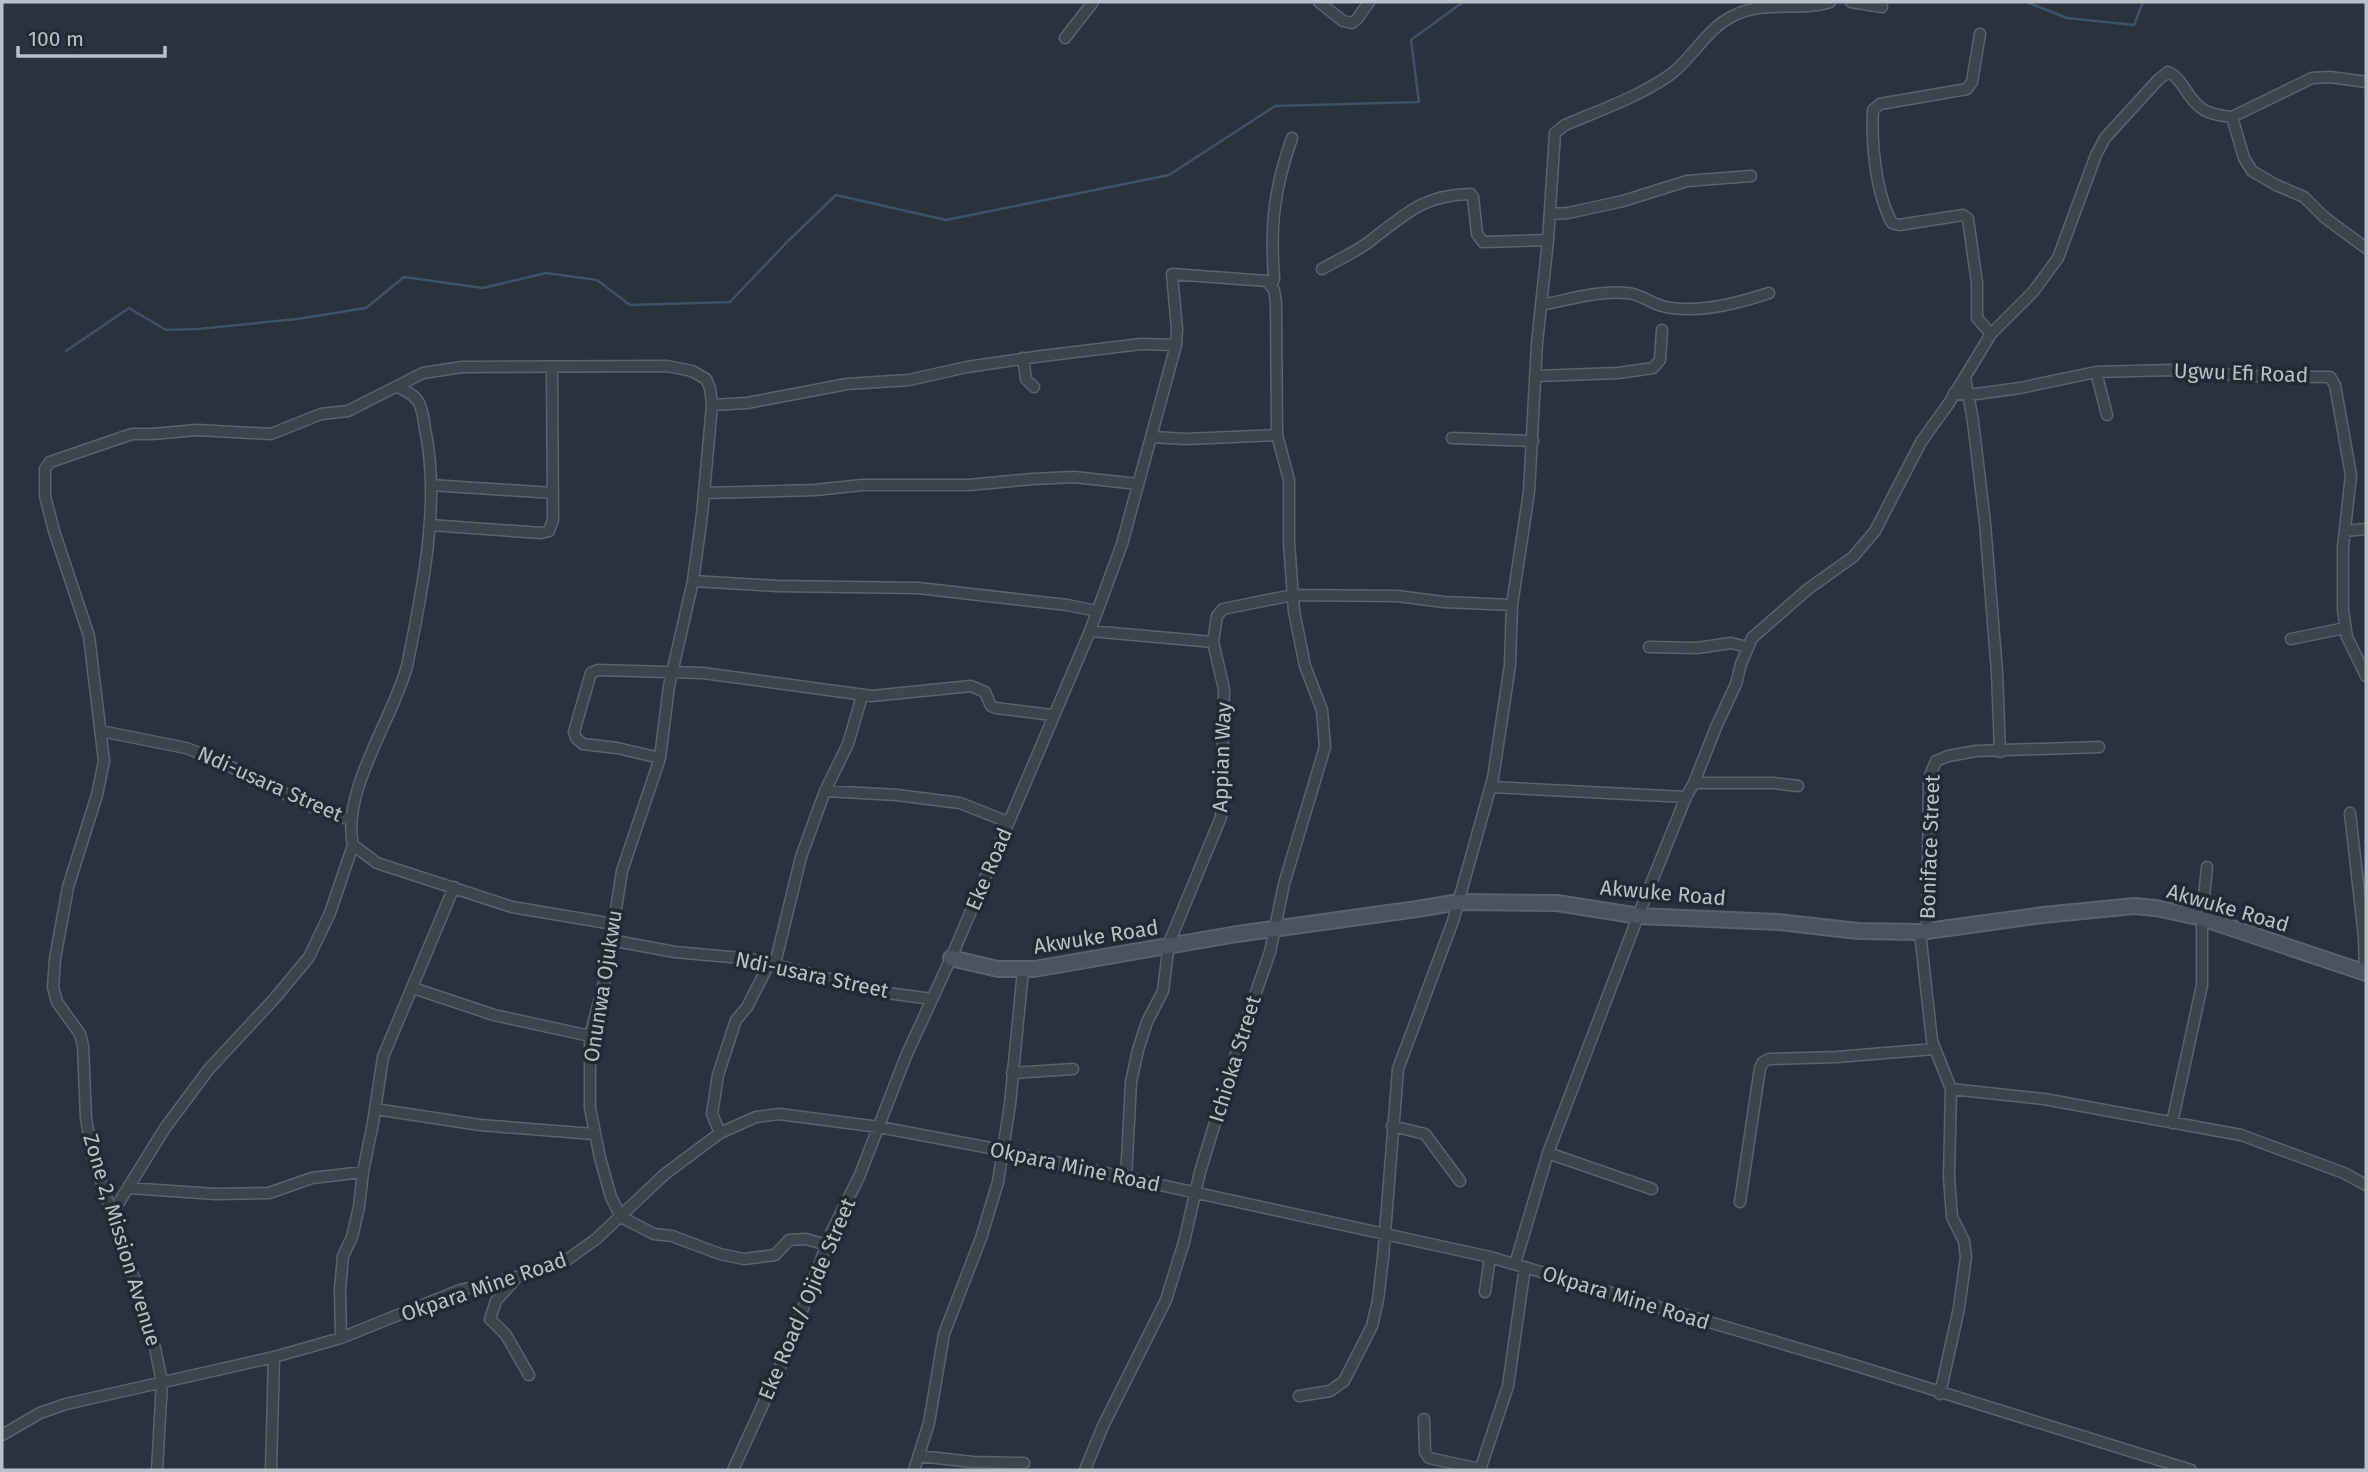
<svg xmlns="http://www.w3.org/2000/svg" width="2368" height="1472" font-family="'Fira Sans',sans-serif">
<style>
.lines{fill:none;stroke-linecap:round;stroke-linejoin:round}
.stream{stroke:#3f5265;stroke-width:2.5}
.street-casing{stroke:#59636c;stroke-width:13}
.secondary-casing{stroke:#59636c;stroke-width:18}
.street{stroke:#3b454e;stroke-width:10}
.secondary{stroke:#4a5461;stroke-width:14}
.labels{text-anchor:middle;stroke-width:7;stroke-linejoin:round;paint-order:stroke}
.street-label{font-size:21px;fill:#b8c0c9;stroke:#202a33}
</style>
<rect width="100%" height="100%" fill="#28333e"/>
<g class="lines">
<path class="stream" d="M2026,2l41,16 67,7 9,-23
M66,351l63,-43 37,22 32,-1 99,-10 69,-11 38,-31 79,11 63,-15 51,7 33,25 100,-3 58,-61 48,-46 110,25 223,-45 106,-69 144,-4 -8,-62 52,-38"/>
<defs>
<path id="street" d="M1319,2l24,19 9,2 5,-4 12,-17
M1851,2l31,5
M1980,34l-8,48 -5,7 -87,15 -7,6c-2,33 3,84 19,113l7,2 64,-10 5,4 9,64v35l14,16
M1065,38l28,-36
M2232,117l12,41 8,13 24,14 28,12 20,20 42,31
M1550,214l18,-1 55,-12 64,-20 64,-5
M1322,269c17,-10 37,-18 52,-31 35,-27 51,-43 97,-44l2,3 4,37 6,8 65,-2
M1271,285l3,-6c-4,-54 0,-90 18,-141
M1541,305c28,-5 57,-15 86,-12 14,1 23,10 35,13 33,9 77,-3 107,-13
M1023,358l3,21 8,8
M2096,372l11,43
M1536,376l82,-3 35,-5 7,-8 2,-30
M1965,377l8,44 12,102 12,149 3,80
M398,387c8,4 17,8 21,16 4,8 5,18 6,26 16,73 -3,164 -18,237 -14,53 -66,125 -54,179l24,18 135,44 101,17
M1954,393l15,2 51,-7 76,-16 75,-2 75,6 84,1 5,8 16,90 -8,72v63l4,27 19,39
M712,405l35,-2 100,-19 62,-4 58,-13 75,-11 99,-12 35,1
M1152,437l34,2 91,-4
M1452,438l81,3
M431,485l122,8
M704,493l111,-3 47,-5h106l65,-6 41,-2 64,7
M430,525l111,8 8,-2 4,-11 -1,-153
M2345,531l21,-2
M693,581l84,5 141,2 149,17 30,6
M1090,631l123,11
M2291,639l54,-11
M1649,647l48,1 34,-5 16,4
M101,731l85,17 31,12 95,47 39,13
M660,758l-43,-10 -34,-4 -7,-6 -2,-6 17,-59 7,-3 105,3 169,23 99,-10 14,6 6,14 5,2 56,7
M1694,783h79l25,3
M1491,787l195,10
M825,791l72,4 63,8 48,19
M2350,813l14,124 1,36
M1927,931l2,-153 7,-17 12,-5 28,-5 123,-4
M1920,932l12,109 19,48 -2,88 3,40 12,24 2,16 -7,51 -19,86
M610,940l65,12 77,7 128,33 52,7
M775,964l26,-107 24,-66 23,-47 14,-48
M413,988l81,27 96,21
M1012,1073l61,-4
M1951,1089l93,10 197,36 103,38 22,12
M375,1109l105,16 114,9
M2172,1123l30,-138v-67l5,-51
M1392,1126l33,8 35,47
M720,1133l-8,-19 6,-39 18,-55 11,-13 23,-45
M1548,1153l104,36
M1126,1179l5,-97 7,-32 9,-28 16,-31 6,-48 52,-126 3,-128 -11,-47 4,-26 6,-7 70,-14 104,1 47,6 68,3
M129,1188l86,6 54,-1 43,-15 51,-6
M1740,1202l20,-134 3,-6 6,-3 68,-2 97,-8
M113,1212l52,-84 44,-59 66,-71 34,-41 21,-44 23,-68
M1515,1264l33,-111 94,-247 44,-109 8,-14 22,-56 20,-43 5,-20 11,-26 56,-49 45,-32 22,-26 46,-89 28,-39 42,-69 42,-42 25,-34 38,-103 9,-17 53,-58 10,-8c15,6 20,29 36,38 8,5 19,6 28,7l80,-39 18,-1 36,5
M517,1277l-21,24 -6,18 16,16 23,40
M1485,1292l5,-35
M341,1338l-1,-49 3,-33 9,-19 7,-30 4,-35 10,-49 10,-66 71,-170
M1299,1396l31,-5 14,-10 28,-55 6,-26 5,-42 15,-189 55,-148 40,-143 17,-113 2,-60 17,-113 8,-149 11,-103 7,-107 10,-8c33,-14 84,-32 111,-55 20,-18 34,-44 59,-55 30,-15 64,-3 95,-13
M1424,1419l1,33 4,6 51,11
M2,1435l38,-22 26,-9 208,-47 67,-19 119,-48 57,-13 47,-15 32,-23 69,-65 55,-41 36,-16 23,-3 100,13 122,23 489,107 364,108 337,105
M919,1456l54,6 51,1
M157,1470l5,-88 -7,-34 -20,-67 -42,-123 -7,-40 -3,-72 -3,-12 -23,-32 -4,-15 2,-28 13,-72 29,-92 7,-34 -15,-125 -35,-105 -9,-35v-27l5,-7 82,-28h20l45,-4 74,4 50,-20 27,-3 75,-38 39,-6 205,-1 25,5 14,8 4,9 2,17 -10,110 -9,66 -24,105 -9,72 -38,113 -17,108 -15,57v72l10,50 11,39 10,20 33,17 18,2 48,18 24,5 31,-4 14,-15 17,-1 21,6
M271,1470l3,-113
M733,1470l53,-116 45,-121 28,-56 47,-121 45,-98 139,-327 32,-87 54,-199 1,-16 -5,-55 95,7 7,9 2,13 1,132 12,45v62l5,69 11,55 17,44 3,37 -41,137 -14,68 -24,69 -46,151 -16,70 -18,58 -63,126 -18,44
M914,1470l15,-47 15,-89 37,-96 17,-56 12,-78 13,-134
M1480,1470l28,-84 17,-119"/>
<path id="secondary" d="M951,958l47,11h36l203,-35 180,-25 42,-7 98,1 82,13 139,6 80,9 62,1 123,-17 91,-9 22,2 46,10 164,55"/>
</defs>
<use href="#street" class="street-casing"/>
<use href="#secondary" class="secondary-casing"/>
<use href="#street" class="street"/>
<use href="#secondary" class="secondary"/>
</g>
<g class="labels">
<g class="street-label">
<text transform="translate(2241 373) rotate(2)" y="7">Ugwu Efi Road</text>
<text transform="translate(1222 757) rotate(-88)" y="7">Appian Way</text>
<text transform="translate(270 784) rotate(24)" y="7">Ndi-usara Street</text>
<text transform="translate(1930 847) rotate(-88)" y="7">Boniface Street</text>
<text transform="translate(989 869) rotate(-67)" y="7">Eke Road</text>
<text transform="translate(1663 893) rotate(5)" y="7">Akwuke Road</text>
<text transform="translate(2228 908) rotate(16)" y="7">Akwuke Road</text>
<text transform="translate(1096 937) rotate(-9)" y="7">Akwuke Road</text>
<text transform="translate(812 975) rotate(12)" y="7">Ndi-usara Street</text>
<text transform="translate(603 986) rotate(-81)" y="7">Onunwa Ojukwu</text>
<text transform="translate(1235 1059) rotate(-73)" y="7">Ichioka Street</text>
<text transform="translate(1075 1167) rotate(12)" y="7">Okpara Mine Road</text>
<text transform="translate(122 1240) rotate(73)" y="7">Zone 2, Mission Avenue</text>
<text transform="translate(484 1287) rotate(-19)" y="7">Okpara Mine Road</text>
<text transform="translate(1626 1298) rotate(17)" y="7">Okpara Mine Road</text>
<text transform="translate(807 1299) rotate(-67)" y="7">Eke Road/ Ojide Street</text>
</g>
</g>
<rect width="2368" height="1472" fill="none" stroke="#b8c0c9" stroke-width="7"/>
<path d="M18 46v10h147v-10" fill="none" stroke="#b8c0c9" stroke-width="3.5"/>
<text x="28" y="46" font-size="21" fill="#b8c0c9" stroke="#202a33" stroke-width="5" paint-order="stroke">100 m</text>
</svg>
